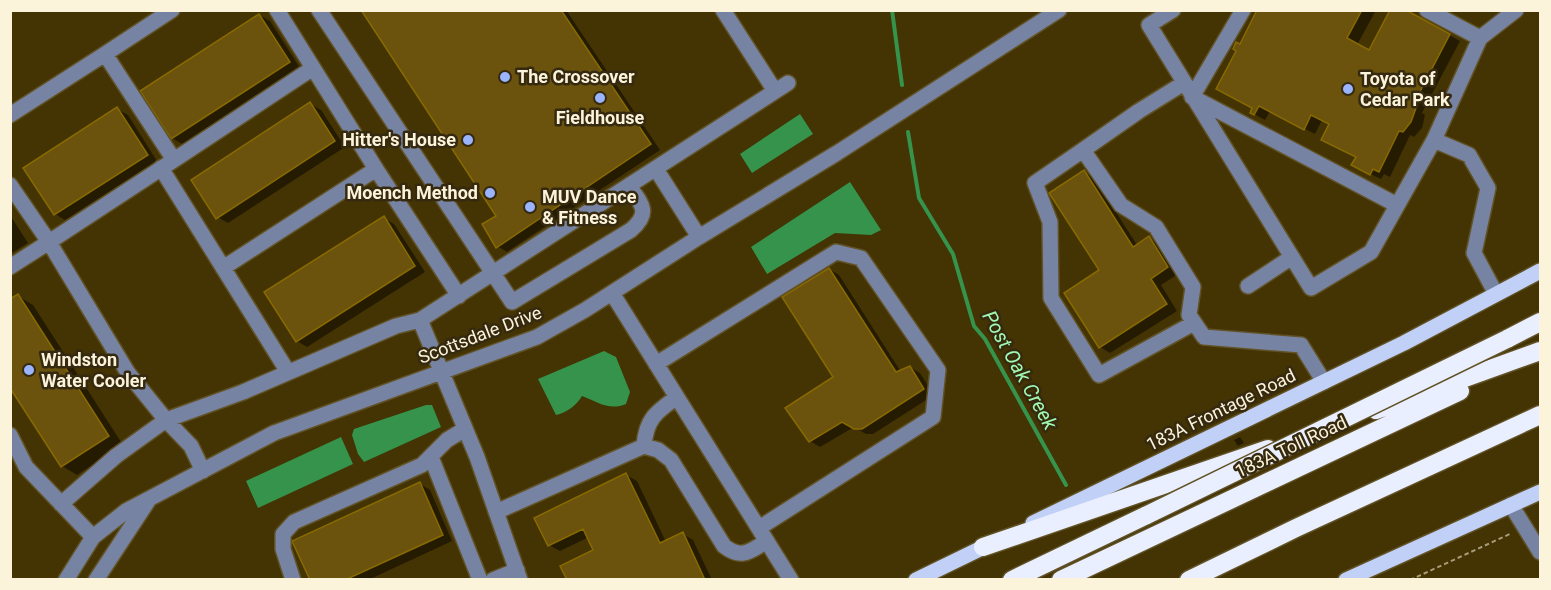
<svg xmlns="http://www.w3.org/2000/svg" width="1551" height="590" font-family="Roboto,sans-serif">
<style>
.water{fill:#35934c}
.shadow{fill:#0007}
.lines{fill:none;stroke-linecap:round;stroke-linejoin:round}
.stream{stroke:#35934c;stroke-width:4}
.building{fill:#6b530d;stroke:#886a02;stroke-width:1.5}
.minor-casing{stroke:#615226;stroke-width:18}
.major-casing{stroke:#615226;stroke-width:18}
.highway-casing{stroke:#615226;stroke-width:21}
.path{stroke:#a99c7a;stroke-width:2;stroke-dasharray:4.5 3;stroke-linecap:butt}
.minor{stroke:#7783a2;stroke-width:15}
.major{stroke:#c1d0f6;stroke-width:15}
.highway{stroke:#e9effe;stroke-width:18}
.highway-bridge-casing{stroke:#615226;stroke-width:21;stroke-linecap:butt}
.highway-bridge{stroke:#e9effe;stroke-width:18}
.poi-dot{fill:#9ab5fd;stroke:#352a10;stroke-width:2}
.labels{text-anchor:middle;stroke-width:5;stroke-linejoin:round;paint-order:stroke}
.poi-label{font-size:18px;font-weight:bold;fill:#fcf3db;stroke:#352a10;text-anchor:start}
.street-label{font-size:18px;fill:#fcf3db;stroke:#352a10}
.water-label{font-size:20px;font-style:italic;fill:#a0faaf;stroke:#352a10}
</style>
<rect width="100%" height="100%" fill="#443303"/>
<path class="water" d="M800,114l13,20 -61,39 -12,-19z
M850,182l31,48 -10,5 -36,-2 -68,41 -16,-27z
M604,351l12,6 14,35 -4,12c-17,7 -28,-2 -44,-8 -5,9 -16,17 -26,19l-18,-36z
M426,405h6l9,22 -77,35 -6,-8 -6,-19 2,-6z
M341,437l12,27 -95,44 -12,-27z"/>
<path class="shadow" d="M363,10h203l94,140 -153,102 -10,-6 1,-30z
M1259,10h117l-19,35 13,7 33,-42 57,31 -38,72 3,2 -3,13 -8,9 -4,-2 -20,42 -6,-3 -3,5 -17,-8 -7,-14 -27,-33 -8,-4 -7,14 -45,-23 -5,9 -13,-7 2,-5 -13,-62z
M259,15l11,6 30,47 -118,76 -10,-6z
M310,104l11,6 24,37 -117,76 -11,-6z
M117,109l11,6 29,46 -92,59 -10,-6z
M1084,172l10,6 43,67 12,-7 10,6 19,30 -17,11 16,26 -67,42 -10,-6 1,-76z
M10,215l18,28 -18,11z
M384,218l10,6 31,48 -118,75 -10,-6z
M829,269l10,6 62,97 9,-5 10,6 14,22 -61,39h-7l-12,-7 -34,20 -10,-6 25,-63z
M18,296l15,9 90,140 -46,30 -15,-9z
M1240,437l4,6 -6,3 -4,-6z
M626,475l11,6 29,61 17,-8 10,6 19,40h-143l26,-30 -6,-13 -29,14 -11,-6z
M420,484l10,6 22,51 -84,39h-57z"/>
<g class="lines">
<path class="stream" d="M892,10l10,75
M908,132l11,66 34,56 21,72 11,13 81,146"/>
</g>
<path class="building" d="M361,10h200l90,134 -155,104 -14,-24 14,-8z
M1257,10h105l-15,28 22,12 21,-40h16l44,24 -38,73 4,1 -5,14 -8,10 -4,-1 -20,41 -6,-3 -3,6 -19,-10 5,-8 -35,-17 8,-16 -18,-9 -7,15 -45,-24 -5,9 -4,-2 2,-5 -36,-19 20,-38 -3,-2 3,-7 4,2z
M259,14l31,48 -119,77 -31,-48z
M310,102l25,39 -119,78 -25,-39z
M117,107l31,48 -94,60 -31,-47z
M1084,170l49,77 16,-11 19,31 -17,12 16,25 -68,44 -35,-55 35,-23 -50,-77z
M384,216l31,50 -119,76 -32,-50z
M829,268l67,104 14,-6 14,23 -62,40h-8l-12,-7 -33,20 -24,-34 48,-31 -51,-80z
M18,294l91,142 -48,31 -51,-79v-89z
M626,473l34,70 23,-11 22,48h-138l-7,-14 33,-16 -10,-21 -35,17 -14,-28z
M420,482l23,53 -98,45h-35l-18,-39z"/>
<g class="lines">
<defs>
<path id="minor" d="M277,10l99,159
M319,10l193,292 119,-72c20,-17 11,-26 -2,-44
M723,10l52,81
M1173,10l-24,15 162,263 60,-36 63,-112
M1243,10l-51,87 205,108
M1427,10l53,28 -46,102 35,15 19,33 -14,65 22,41
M1480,38l36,-28
M105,54l67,-44
M1184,83l-45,28 -56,39 38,55 35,22 37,60 -4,28 15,22 97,8 23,37
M10,115l95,-61 69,106 -125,82 79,131 38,47 25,26 12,25
M1083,150l-48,33 15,39 1,76 48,77 95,-52
M174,160l139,-92
M161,168l127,204
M656,169l43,68
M10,185l39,57 -39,25
M223,268l153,-99 83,127
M1248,286l44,-29
M612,293l179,287
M420,320l57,137 43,123
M656,364l180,-112 25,6 77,112 -5,47 -174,111
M10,435l16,32 67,70
M644,446l14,4 13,10 53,86c18,14 26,5 43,-5
M431,457l49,123
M61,504l55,-48 50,-36 77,-28 153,-66 24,-6 368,-237
M1511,505l29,47
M496,512l148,-66c2,-27 12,-34 33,-49
M66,580l27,-43 33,-26 148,-78 263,-96 48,-27 114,-73 138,-84 222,-143
M96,580l52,-79
M293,580l-10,-31v-15l11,-12 128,-57 25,-25 18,-11
M493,580l24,-10"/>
<path id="major" d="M1033,523l371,-180 136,-72
M916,580l76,-37
M1346,580l194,-88"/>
<path id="highway" d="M1507,339l33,-17
M1376,410l164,-59
M983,547l285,-98
M1012,580l135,-65
M1061,580l399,-189
M1189,580l107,-52 244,-113"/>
</defs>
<use href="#minor" class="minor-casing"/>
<use href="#major" class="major-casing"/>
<use href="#highway" class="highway-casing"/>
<path class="path" d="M1410,580l102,-47"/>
<use href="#minor" class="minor"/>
<use href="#major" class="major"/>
<use href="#highway" class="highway"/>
<defs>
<path id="highway-bridge" d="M1147,515l360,-176"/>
</defs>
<use href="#highway-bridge" class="highway-bridge-casing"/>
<use href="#highway-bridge" class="highway-bridge"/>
</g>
<g class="poi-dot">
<circle cx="505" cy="77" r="6"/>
<circle cx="1348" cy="89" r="6"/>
<circle cx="600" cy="98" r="6"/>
<circle cx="468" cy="140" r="6"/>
<circle cx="490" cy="193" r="6"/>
<circle cx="530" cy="207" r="6"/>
<circle cx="29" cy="370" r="6"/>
</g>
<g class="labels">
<g class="poi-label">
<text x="517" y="83">The Crossover</text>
<text x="1360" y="85">Toyota of<tspan x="1360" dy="21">Cedar Park</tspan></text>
<text x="600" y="124" text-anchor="middle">Fieldhouse</text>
<text x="456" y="146" text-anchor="end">Hitter's House</text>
<text x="478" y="199" text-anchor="end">Moench Method</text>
<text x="542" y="203">MUV Dance<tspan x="542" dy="21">&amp; Fitness</tspan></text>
<text x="41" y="366">Windston<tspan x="41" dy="21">Water Cooler</tspan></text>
</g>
<g class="street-label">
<text transform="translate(480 335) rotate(-21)" y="6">Scottsdale Drive</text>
<text transform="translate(1221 410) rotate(-26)" y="6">183A Frontage Road</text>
<text transform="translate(1291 447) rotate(-25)" y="6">183A Toll Road</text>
</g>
<g class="water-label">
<text transform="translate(1020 370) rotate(61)" y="7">Post Oak Creek</text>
</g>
</g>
<rect width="1551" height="590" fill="none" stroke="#fcf3db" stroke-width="24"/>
</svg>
